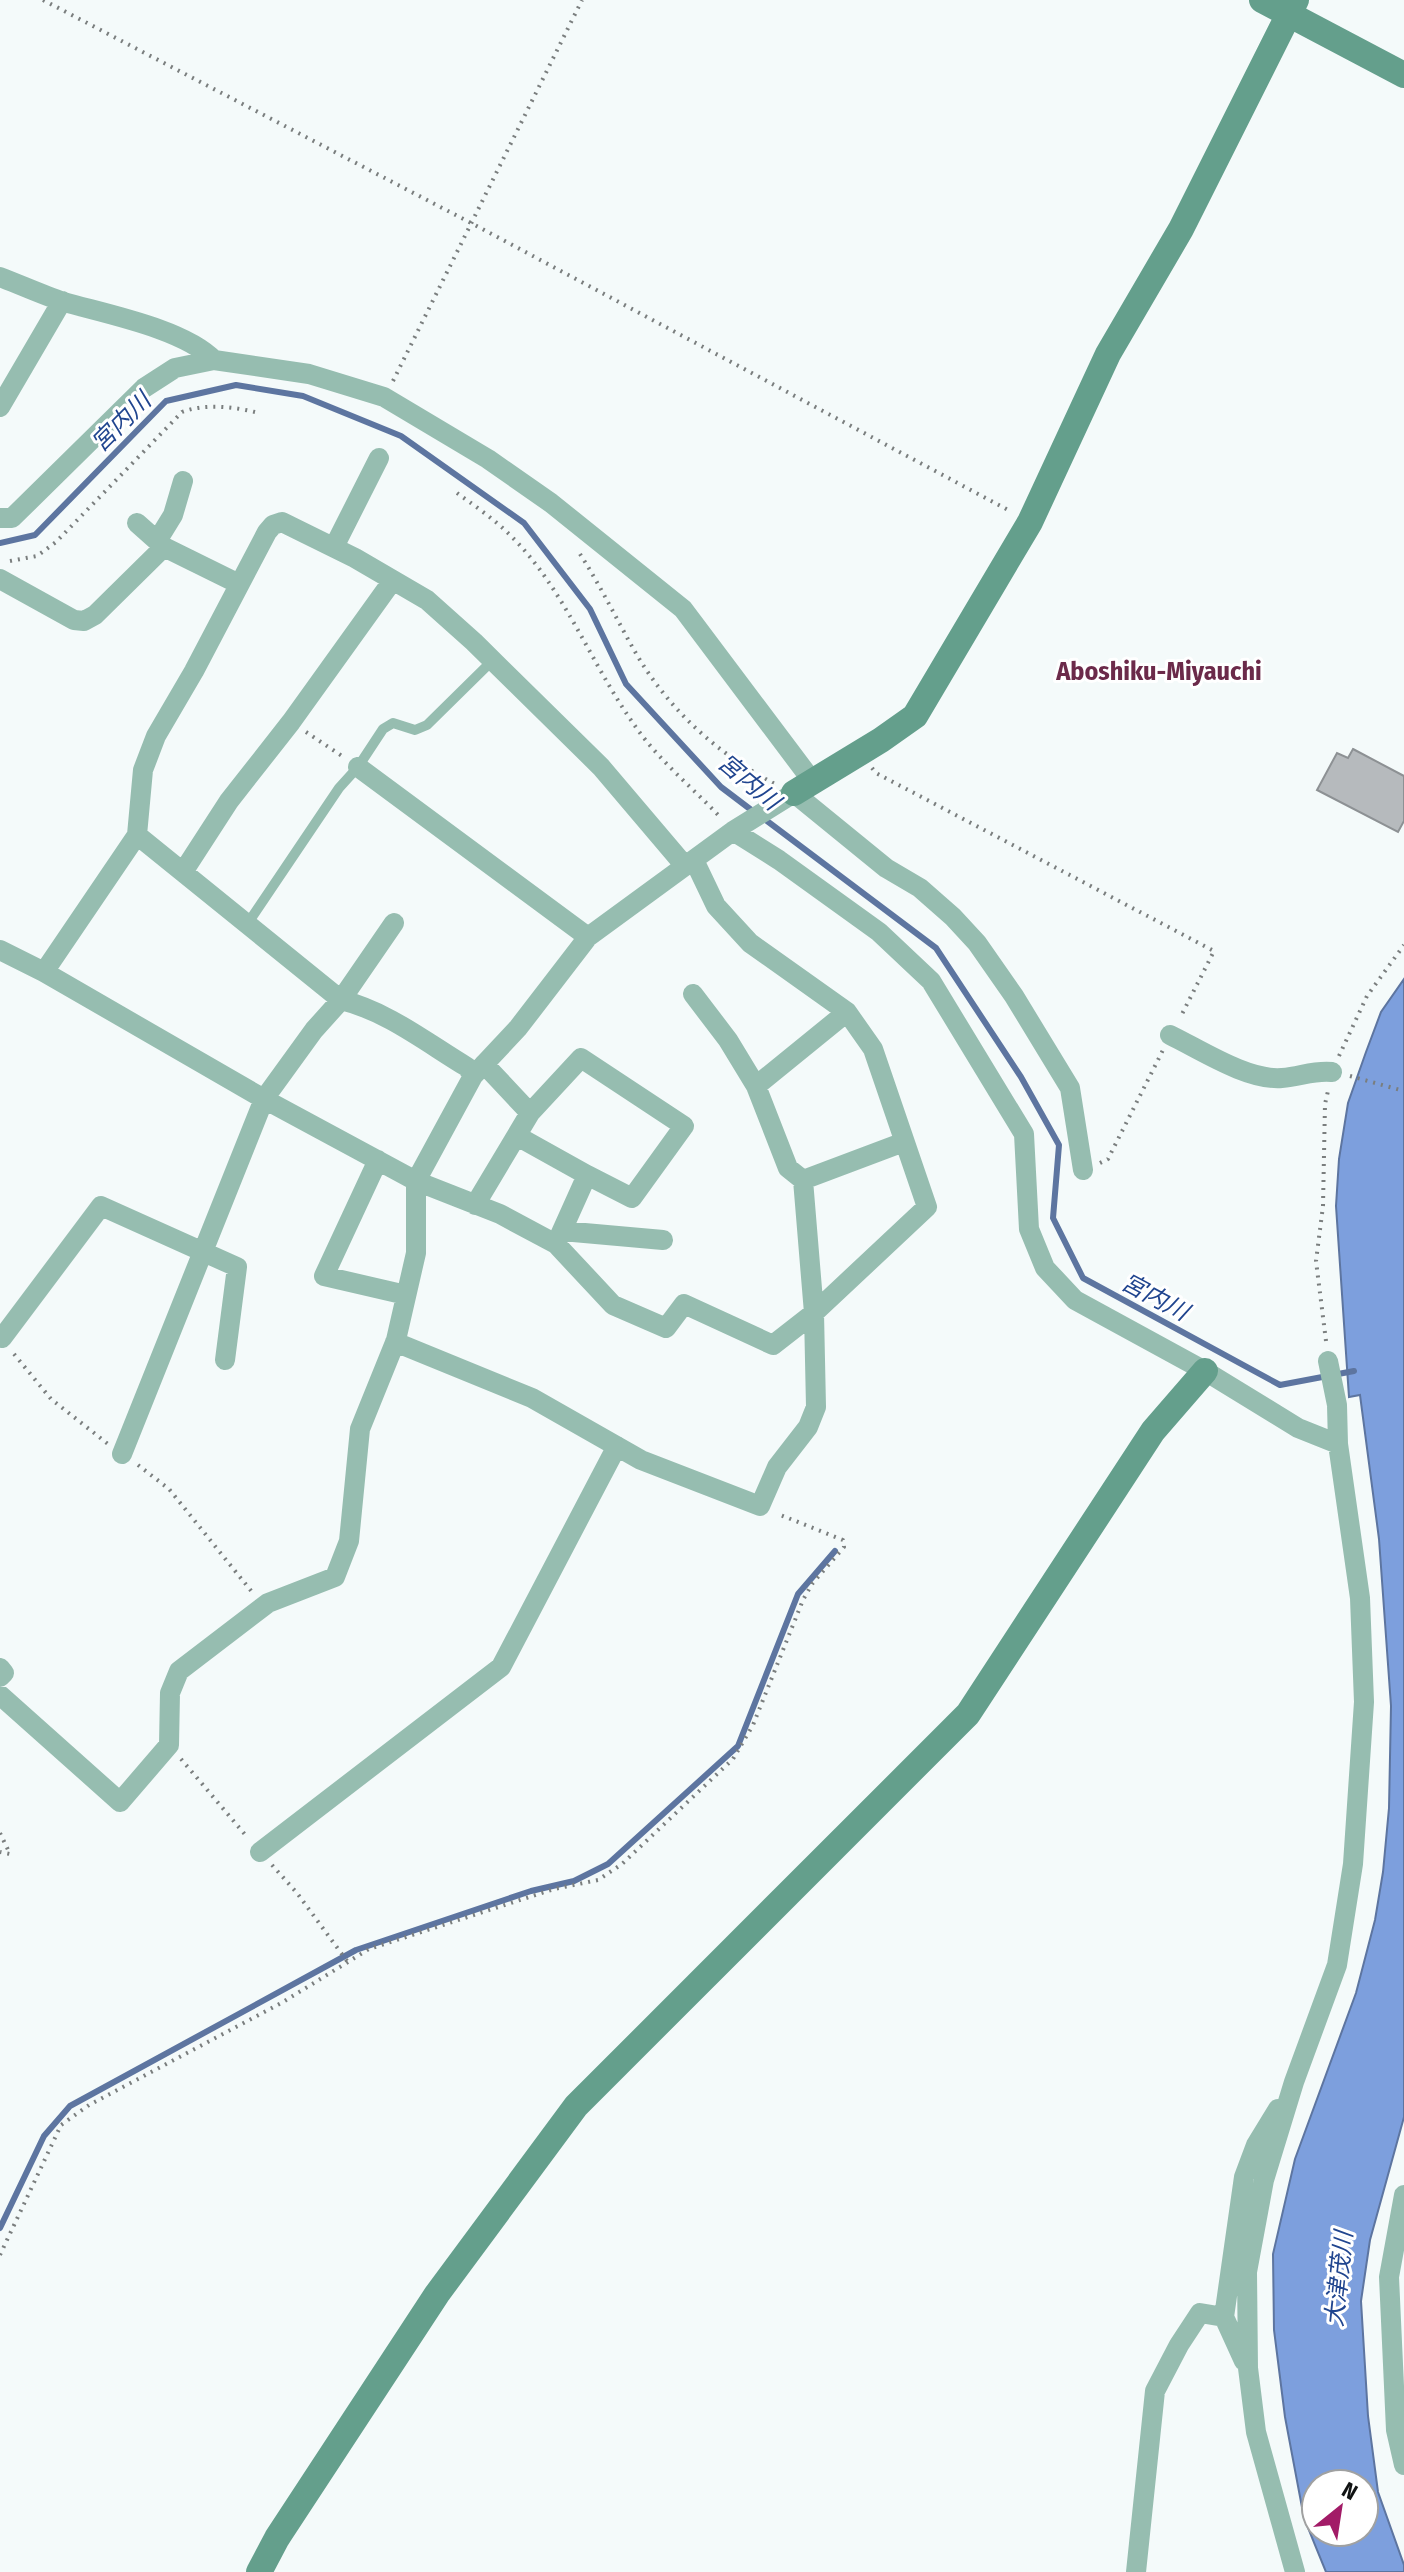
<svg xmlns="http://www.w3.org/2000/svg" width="1404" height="2572" font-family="'Fira Sans Condensed','Noto Sans JP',sans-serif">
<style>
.water{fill:#7d9fdd;stroke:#5d75a0;stroke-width:2;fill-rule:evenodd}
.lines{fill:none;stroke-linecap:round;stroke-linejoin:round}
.stream{stroke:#5d75a0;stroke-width:6}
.building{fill:#b6babd;stroke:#8d9194;stroke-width:2}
.path{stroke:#7a7e7e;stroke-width:4;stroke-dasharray:2 6;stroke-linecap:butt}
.lane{stroke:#96bdb0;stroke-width:10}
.street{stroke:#96bdb0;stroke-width:20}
.secondary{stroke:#649f8c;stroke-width:26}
.labels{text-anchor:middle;stroke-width:6;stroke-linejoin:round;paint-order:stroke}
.water-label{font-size:24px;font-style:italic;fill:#20458f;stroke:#fff}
.quarter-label{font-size:26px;font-weight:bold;fill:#6b2a4a;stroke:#fff}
</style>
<rect width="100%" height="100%" fill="#f4fafa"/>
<path class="water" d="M1404,979v1138l-34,123 -9,61 7,115 10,76 26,73v7h-78l-22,-54 -19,-101 -11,-87 -1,-76 22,-95 61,-166 19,-73 8,-48 6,-64 2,-102 -12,-167 -19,-144 -11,2 -13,-191 3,-47 9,-56 18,-51 15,-40zM1364,2484v48h-48v-48z"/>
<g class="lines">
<path class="stream" d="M0,543l35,-8 131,-134 70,-16 67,11 98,40 123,87 66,86 36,75 95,103 33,25
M763,818l173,130 85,129 38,68 -6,73 30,60 197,107 74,-14
M0,2228l44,-92 26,-30 286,-156 175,-59 43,-10 34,-17 130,-118 60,-152 37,-43"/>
</g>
<path class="building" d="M1353,749l51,27v45l-6,11 -81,-42 20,-37 11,5z"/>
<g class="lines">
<path class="path" d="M43,0l430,224 537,287
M393,381l189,-381
M457,493c18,13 37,26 53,42 54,53 80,127 123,188 24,36 58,63 87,94
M580,554c20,31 36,64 54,96 33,58 83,104 141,134
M10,561l27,-5 19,-14 126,-130c24,-9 53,-5 77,1
M306,732l36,24
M872,768l4,5 338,178 -34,67
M1339,1056l28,-60 37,-51
M1350,1076l54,15
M1100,1163l8,-4 55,-109
M1326,1341l-10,-80 7,-55 2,-102 3,-13
M14,1354l37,45 57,45
M138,1465l31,24 83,103
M181,1759l67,79
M0,1833l10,21 -10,-2
M272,1865l25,28 50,68
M0,2255l61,-130 28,-20 194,-103 86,-53 185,-60 44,-9 24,-16 111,-105 20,-34 50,-125 9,-16 32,-37 -1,-7 -65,-26"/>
<path class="lane" d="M248,923l91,-135 19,-21 25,-38 10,-6 22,7 12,-5 65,-64"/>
<path class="street" d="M0,277c21,8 43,18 64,25 42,12 120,27 150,58
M0,407l62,-106
M0,518h12l132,-130 31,-20 39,-8 95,14 75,23 104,62 63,44 132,106 130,173
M137,523l27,24 75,37
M157,541l16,-26 10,-34
M334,547l45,-89
M0,579l74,41 10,1 11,-6 69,-68
M358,767l230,170
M733,831l46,29 100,72 52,49 93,153 5,95 16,39 30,32 130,71 93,57 40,16
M137,835l204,165c46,11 86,43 126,67l6,9
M183,872l46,-71 62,-79 102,-142
M0,950l44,22 220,127 152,82 84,33 56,30 57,61 53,23 18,-24 89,41 41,-32 113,-106 -54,-158 -26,-37 -97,-69 -34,-37 -22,-46
M44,972l93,-137 6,-65 13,-34 38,-65 73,-139 6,-7 9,-3 73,36 72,42 47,42 127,125 84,99
M1170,1035c31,15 78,46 112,43 18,-1 31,-8 50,-6
M484,1064l46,49
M756,1086l91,-74
M517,1136l70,39
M378,1160l-54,116 82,19
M803,1180l101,-38
M475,1205l55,-92 51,-55 103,68 -52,72 -45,-23 -31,69
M562,1231l101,9
M2,1338l99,-132 136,61 -12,93
M395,1342l137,56 109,62 119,46 17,-39 31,-40 8,-20 -2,-94 -11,-133 -15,-12 -32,-82 -28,-46 -35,-46
M122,1454l142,-355 50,-69 27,-30 53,-77
M0,1668l4,5 -4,4
M0,1695l120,107 49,-57 1,-52 9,-22 89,-68 67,-26 14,-36 11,-112 36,-89 20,-87v-72l57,-105 45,-48 70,-91 145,-106 61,-38 92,75 34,20 33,29 24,26 37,53 56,92 13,82
M260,1852l241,-185 116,-221
M1404,2195l-15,82 7,153 8,35
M1224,2317l20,-140 12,-32 22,-36
M1136,2572l19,-181 24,-46 21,-32 24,4 20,44
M1295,2572l-39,-140 -8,-64 -1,-96 17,-92 30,-98 43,-117 16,-101 11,-162 -4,-104 -22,-154 -1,-39 -9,-44"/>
<path class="secondary" d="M1262,0l142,75
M794,793l87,-53 34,-24 115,-194 78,-168 73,-125 115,-229
M259,2572l18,-34 160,-244 139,-188 392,-392 185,-283 52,-60"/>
</g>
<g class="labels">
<g class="water-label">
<text transform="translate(121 422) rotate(-45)" y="8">宮内川</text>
<text transform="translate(749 782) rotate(40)" y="8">宮内川</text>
<text transform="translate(1155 1297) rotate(28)" y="8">宮内川</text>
<text transform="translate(1339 2279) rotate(-84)" y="8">大津茂川</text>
</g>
<g class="quarter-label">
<text x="1159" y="680">Aboshiku-Miyauchi</text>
</g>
</g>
<g transform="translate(1340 2508) rotate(30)"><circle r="38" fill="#ffffff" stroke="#a0a1a1" stroke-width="2"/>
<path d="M0-6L14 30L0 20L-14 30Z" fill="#a21b67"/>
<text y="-12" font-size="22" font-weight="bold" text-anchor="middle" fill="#111313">N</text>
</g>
</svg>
